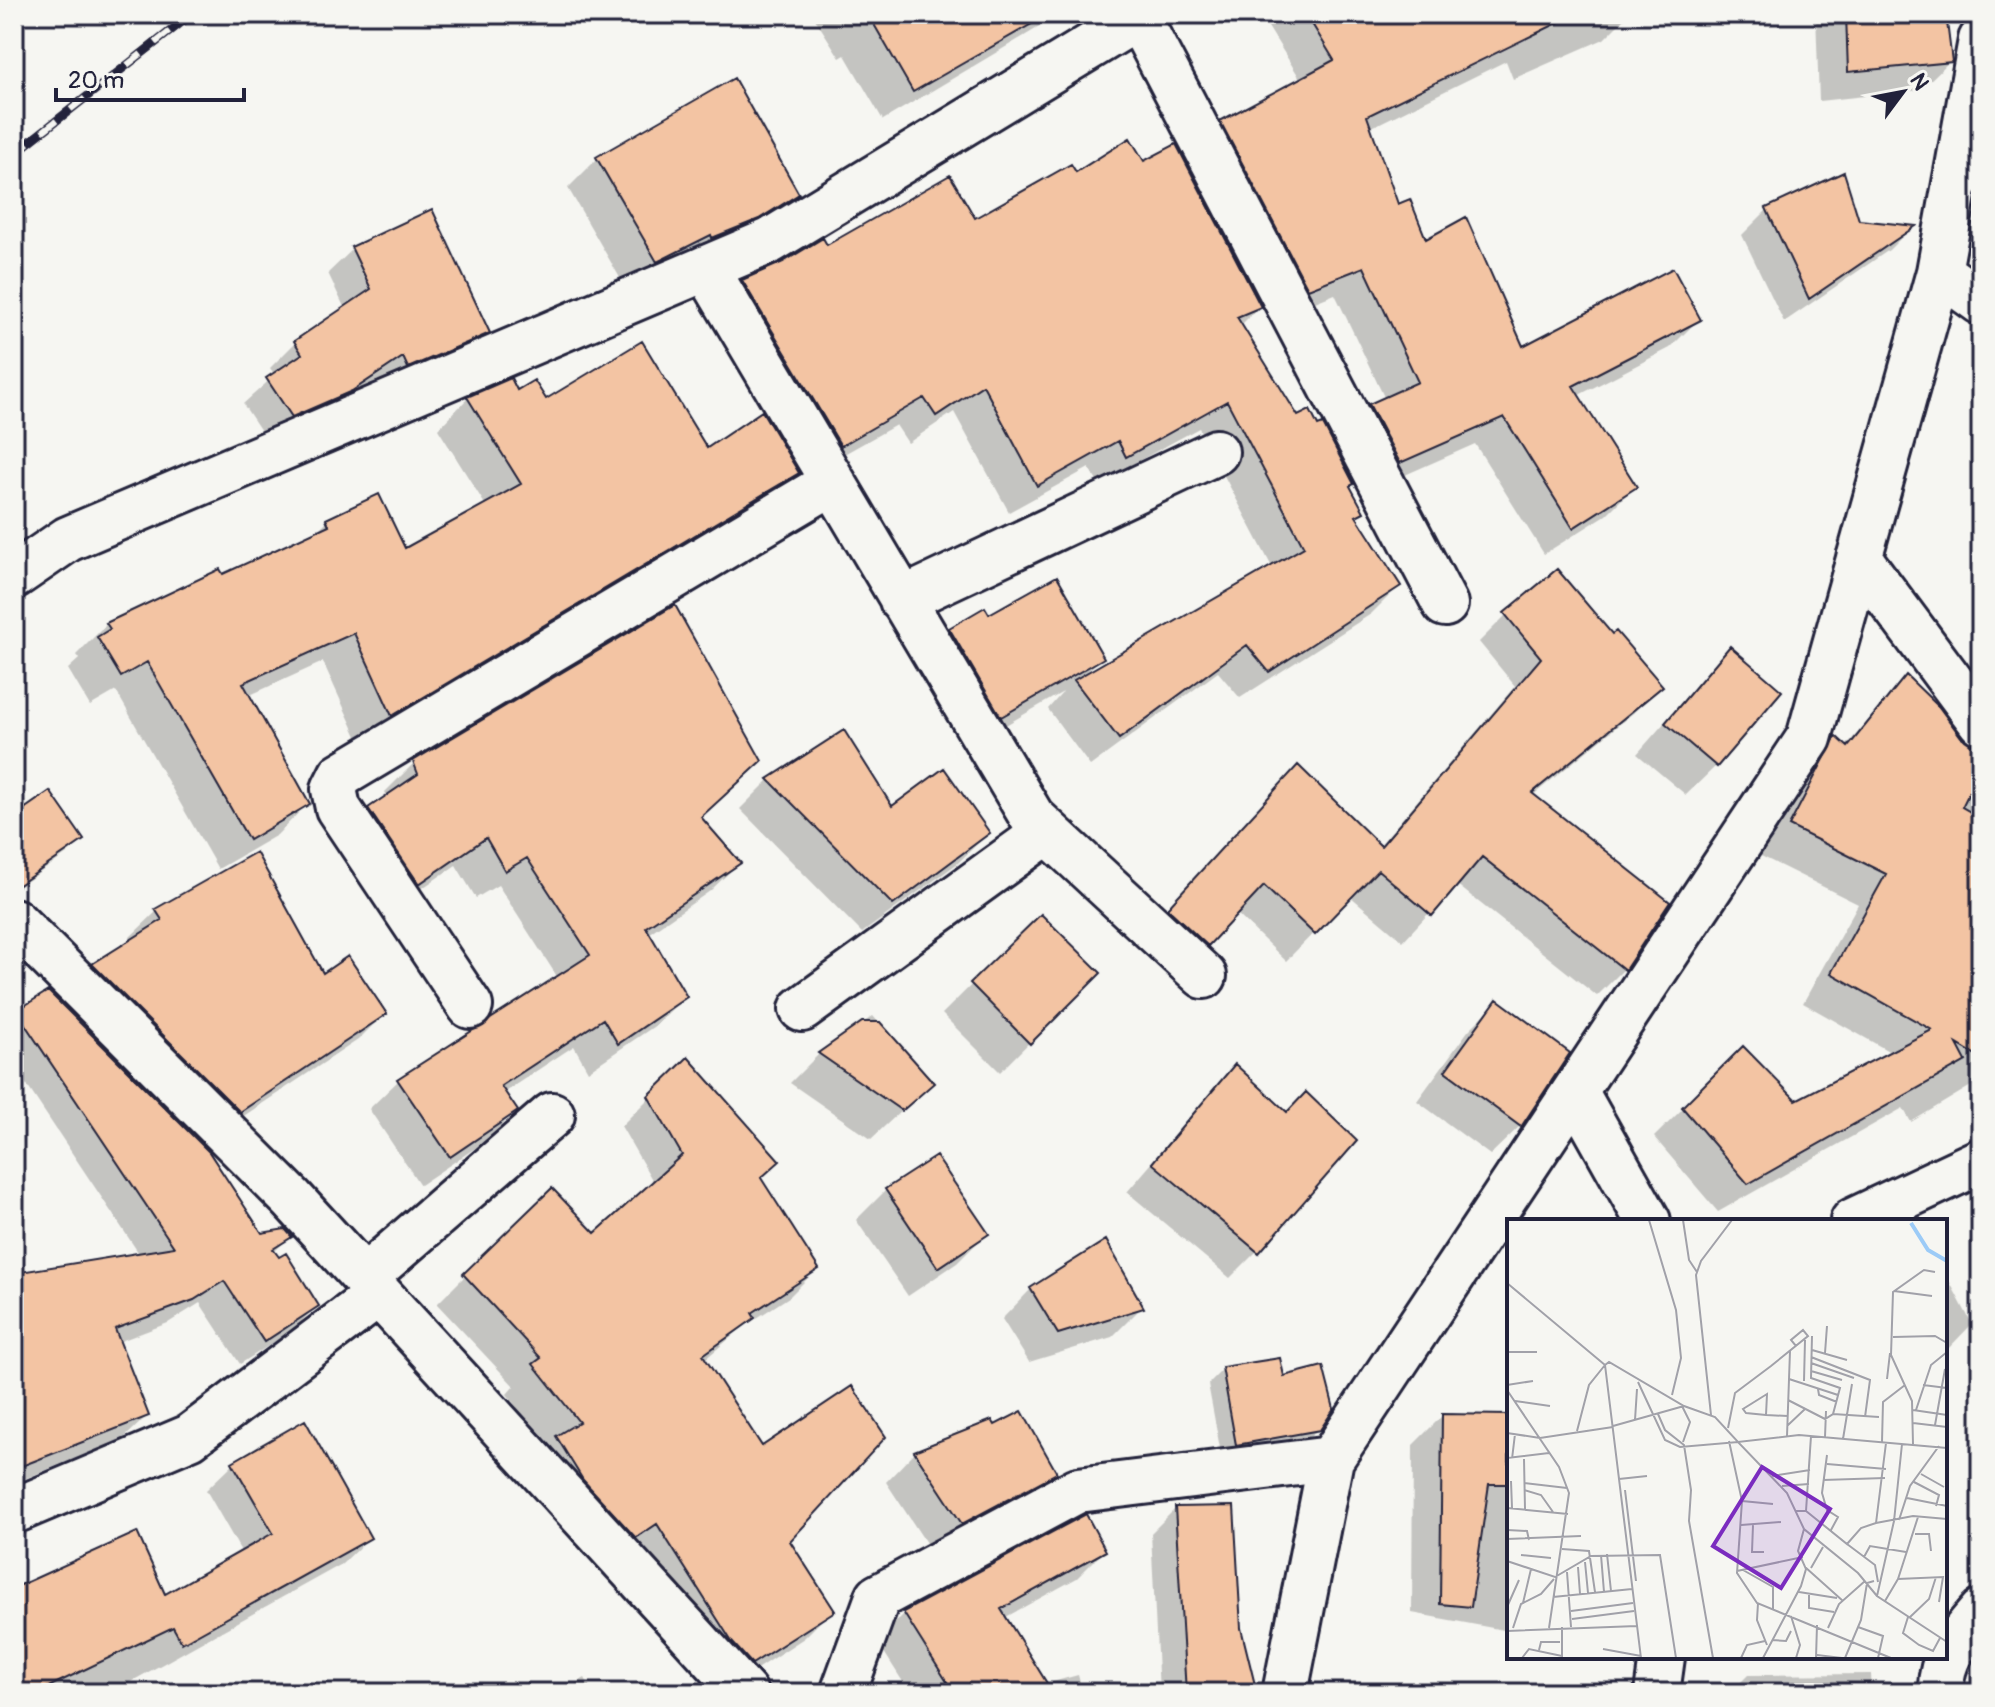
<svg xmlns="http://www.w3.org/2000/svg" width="1995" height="1707" font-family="Pangolin,sans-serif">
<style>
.shadow{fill:#0003}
.building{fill:#f3c4a3;stroke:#22223b;stroke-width:2}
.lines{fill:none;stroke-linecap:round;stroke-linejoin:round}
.minor-casing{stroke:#22223b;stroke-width:50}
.minor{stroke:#f6f6f2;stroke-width:44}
.rail-casing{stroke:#22223b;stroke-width:9}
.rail{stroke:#f6f6f2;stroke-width:6;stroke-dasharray:18;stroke-linecap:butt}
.inset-river{fill:none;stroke:#9ccbf7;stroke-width:4}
.inset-road{fill:none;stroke:#a1a1a9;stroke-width:2}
.view{fill:#7b2cbf;fill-opacity:0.15;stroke:#7b2cbf;stroke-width:4}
.inset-edge{fill:none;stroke:#22223b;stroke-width:4}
</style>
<rect width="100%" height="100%" fill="#f6f6f2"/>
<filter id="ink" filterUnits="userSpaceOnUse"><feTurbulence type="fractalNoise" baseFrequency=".0125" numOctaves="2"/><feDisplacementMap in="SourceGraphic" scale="16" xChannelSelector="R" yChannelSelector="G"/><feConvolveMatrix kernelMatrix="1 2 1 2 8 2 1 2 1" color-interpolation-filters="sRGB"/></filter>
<g filter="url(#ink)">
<path class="shadow" d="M812,14h249l-178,106 -38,-65 -5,3z
M1260,14h369l-25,25 -91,40 -7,-18 -136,67 27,78 125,143 176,-29 -28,28 -93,48 57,91 -28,28 -62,39 -69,-110 -104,46 -29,-56 28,-28 15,-7 -50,-105 -55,22 -87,-166 29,-28 79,-42z
M1816,14h128l6,47 -30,29 -101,11z
M597,159l199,35 -29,29 -140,67 -59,-102z
M1144,164l115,143 -19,19 58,92 50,69 13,25 -6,6 44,68 -28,28 -131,84 -22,-26 -128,94 -42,-57 15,-17 -92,53 -51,-86 30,-30 39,-12 112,41 -17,17 188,-108 -73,-139 -101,55 -9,-15 -80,44 -55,-100 -46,31 -12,-18 -84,47 -96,-163 27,-27 83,-35 148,-26 101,-46z
M1767,210l145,17 -23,23 -105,72 -42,-87z
M353,249l134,83 -24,25 -80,34 -5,-11 -53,36 -58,24 -24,-36 32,-29 -5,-7 25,-25 50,-34 -17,-36z
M516,393l190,58 90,22 -30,31 -405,241 -38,-83 -75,34 59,108 -30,31 -59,34 -102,-178 -26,15 -22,-37 11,-10 -3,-4 31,-31 112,-53 3,6 91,-42 14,-14 77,29 82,-44 -48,-77 30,-31z
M674,608l26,210 39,45 -29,28 -62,43 36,63 -28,28 -68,46 -14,-25 -71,47 12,18 -28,29 -67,45 -51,-76 29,-28 160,-103 -60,-93 -22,13 -20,-33 -67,46 -48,-73 46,-42 -2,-4 29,-29z
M1506,615l105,22 49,49 -27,27 -101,83 92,173 -27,27 -141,-112 -53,57 -53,-45 -64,65 -50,-48 -56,58 -39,-35 130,-141 108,51 136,-160 -36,-44z
M1730,648l-14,118 -30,29 -49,-41z
M1906,678l54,61 21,11v330l-70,42 -8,-14 -185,104 -64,-75 89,-88 53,54 96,-50 -89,-50 55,-99 -97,-48 45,-88 30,-29 9,8z
M843,733l49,76 96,24 -30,30 -96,70 -122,-124 29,-29z
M14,818l67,22 -14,14 -53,36z
M157,911l165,65 63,37 -27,27 -146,97 -145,-145 26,-27 39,-24 -2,-4z
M1041,916l57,57 -98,99 -58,-58z
M1497,1002l23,124 -30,29 -73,-54 51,-70z
M17,1013l244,222 29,1 -17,17 43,53 -23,24 -53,34 -40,-61 -32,20 -50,19 29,74 -24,23 -109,44v-204l126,-24 -126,-189v-50z
M873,1016l58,67 -60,56 -81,-56 29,-29z
M1235,1067l51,47 -29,137 -27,27 -103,-86z
M649,1098l110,81 58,90 -28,28 -46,30 -39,33 83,180 45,70 -28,28 -81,53 -216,-297 7,-8 -77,-82 28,-28 130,-40 59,-53 -33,-57z
M936,1158l50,76 -29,29 -49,33 -52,-76 30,-30z
M1945,1273l27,51 -27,28z
M1031,1289l110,19 -29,29 -83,25 -27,-43z
M1223,1369l59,10 36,50 -15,15 -81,15 -14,-75z
M1442,1416l67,1v214l-97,-18 1,-168z
M915,1452l139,21 -29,29 -93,50 -46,-70z
M233,1464l136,74 -27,26 -217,121 4,8h-115v-103l151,6 77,-43 -36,-63z
M1175,1509l64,119 16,65h-96l-8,-160z
M1104,1551l-27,27 -73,40 41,66 33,-9 5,18h-173l-33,-52 27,-27z
M1871,1674l1,19h-142l18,-18z
M585,1678l8,15h-34z
M299,1682l8,11h-25z"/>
<path class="building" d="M868,14h181l-136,78z
M1306,14h270l-209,102 31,88 12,-5 16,40 40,-22 57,129 150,-78 28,52 -128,66 64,101 -64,41 -69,-111 -104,46 -31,-59 49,-22 -54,-115 -56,22 -88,-168 114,-61z
M1846,14h100l6,48 -104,10z
M734,78l65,116 -40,25 -47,19 -1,-3 -54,27 -61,-105z
M1130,138l14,23 32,-17 85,163 -24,10 61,99 12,-6 8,16 5,-2 31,60 -4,2 14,26 -8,4 45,70 -132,86 -22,-27 -128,94 -45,-59 230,-133 -77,-146 -101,56 -8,-16 -81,45 -54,-101 -47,31 -12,-18 -83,48 -99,-166 41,-18 40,-24 4,7 123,-70 25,43 96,-54 5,8z
M1844,172l15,48 57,6 -107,73 -43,-91z
M432,209l58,124 -82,35 -5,-11 -51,34 -60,26 -26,-39 36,-24 -8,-13 77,-52 -20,-42z
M642,341l65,107 55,-37 37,62 -407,243 -38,-83 -111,50 67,121 -61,36 -102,-178 -26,15 -24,-40 13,-8 -4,-6 114,-54 3,5 106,-49 -3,-6 53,-25 26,54 116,-64 -54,-87 44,-19 6,12 17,-10 12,19z
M1557,569l55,65 4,-3 47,55 -131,107 138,109 -45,68 -143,-113 -50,59 -54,-46 -63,65 -51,-49 -56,60 -41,-38 131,-143 83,81 160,-188 -37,-45z
M1057,576l47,82 -103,59 -52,-89 36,-21 4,7z
M675,605l87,156 -61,56 40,46 -95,64 41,70 -69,47 -15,-25 -102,67 17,25 -68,46 -53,-78 193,-124 -63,-97 -22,13 -19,-33 -67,46 -51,-76 50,-34 -5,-13z
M1730,646l52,45 -65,76 -52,-44z
M1906,675l33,32 22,30 20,10v21l-19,39 19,11v240l-24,-14 9,17 -218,123 -66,-77 61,-61 53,54 136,-70 -101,-57 55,-99 -97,-48 47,-90 12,11z
M844,730l48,76 52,-38 46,65 -97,72 -125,-126z
M50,791l34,49 -70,48v-72z
M256,852l67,121 25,-17 39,58 -147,98 -148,-148 70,-44 -7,-11z
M1041,914l60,59 -71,71 -60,-61z
M48,991l161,161 53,81 23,-4 7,8 -19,12 6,8 7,-4 33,53 -55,36 -40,-61 -30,19 -79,29 34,87 -135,53v-196l160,-26 -158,-236z
M1497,999l73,54 -49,74 -76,-56z
M862,1022h18l54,61 -32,28 -84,-58z
M688,1057l92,104 -19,17 58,91 -67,44 3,5 -52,37 59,91 90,-60 34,51 -96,104 45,70 -83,53 -20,-22 -75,-118 -21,14 -53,-58 -27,-44 23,-14 -46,-58 8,-6 -78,-84 89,-86 43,45 87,-78 -34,-59z
M1235,1064l52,48 19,-20 51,49 -98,112 -107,-90z
M936,1156l53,78 -51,34 -53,-79z
M1106,1240l38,68 -86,26 -28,-46z
M1280,1358l4,18 39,-10 11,43 -14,21 -84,15 -14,-78z
M1022,1411l35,62 -95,51 -48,-73 78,-31 3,5z
M1442,1414l67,1v69h-20l-18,123 -31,-3z
M305,1420l66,118 -189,105 -9,-16 -137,66h-22v-105l123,-56 28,62 108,-61 -41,-71z
M1234,1506l7,122 16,65h-71l-11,-186z
M1086,1514l20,37 -105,58 52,84h-99l-51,-81z"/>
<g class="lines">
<defs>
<path id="minor" d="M1139,19l306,585
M706,268l326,549 172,159
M1939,272l42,30
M1859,558l122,164
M14,576l54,-37 702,-298 374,-227
M902,600l314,-148
M14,921l278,278 453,494
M470,1006l-132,-198 -4,-19 7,-14 492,-293
M802,1009l243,-176
M1575,1091l73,130
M1853,1221l128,-60
M364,1278l188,-163
M14,1511l176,-74 189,-143
M843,1693l35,-96 200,-107 253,-31
M1285,1693l46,-234 478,-721 130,-466 42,-232
M1657,1693l5,-36
M1941,1693c-2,-34 19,-57 40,-81"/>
</defs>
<use href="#minor" class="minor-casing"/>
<use href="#minor" class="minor"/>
<defs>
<path id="rail" d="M14,19l6,-5
M14,154l178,-140"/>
</defs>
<use href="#rail" class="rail-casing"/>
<use href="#rail" class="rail"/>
</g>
</g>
<g transform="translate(1507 1219)">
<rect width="440" height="440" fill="#f6f6f2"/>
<path class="inset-river" d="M404,4l17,27 19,11"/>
<path class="inset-road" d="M142,1l27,90 5,48 -9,37M176,1l6,40 8,12M0,64l98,82 36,293M387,72l38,5M386,118l42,-1 12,7M305,131l35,10M0,133h30M318,134l2,-27M304,138l59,23 -5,37M304,144l43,15M98,146l4,-3 75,44 31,11 23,25 61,-7 148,13M304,152l31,9M282,160l49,16M380,160l3,-26M297,162l1,-41M131,163l27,58 15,7 58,-5 49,51 17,36 54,44 19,23M0,166l26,-4M416,166l24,3M311,170l1,6 18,7M0,171l52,77 10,26 -20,135M281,181l37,19 8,-5 7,-26 -29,-10 1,-42M8,182l35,5M175,187l8,16 -7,20M406,191l34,5M409,191l15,-45 16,-13M151,195l7,16 19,15 7,45 -2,31 24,137M326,195l46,3M204,196l-15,-140 5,-14 31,-41M259,196l1,-21 -24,15 3,4 20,2 22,1M128,201l2,-31M406,204l34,4M428,206l10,-56M106,207l71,-20M280,207l18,-17M221,209l7,-35 36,-27 37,-30 -5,-6 -12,10 5,6M70,212l12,-46 16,-20M0,214l33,5 73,-11M280,217l3,-85M318,218l1,-26M336,220l9,-55M222,222l13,60 -5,72 20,30 134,55M375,223l1,-40 22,-17M395,225l-8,77 -17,75 70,46M406,225l-1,-43 -21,-46 2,-63 31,-22 11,2M320,236l-5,38 5,17 11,7 -7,13M0,239l42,-5M5,240l3,-25M17,240l1,50M320,245l59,5M414,255l23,13M265,257l38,-6M112,260l28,-3M316,261l62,-2M4,262l1,27M407,263l25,13 -3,11M17,264l43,5M275,267l27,-2M17,271l17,5 12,17M118,271l11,91M400,279l40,8M235,282l31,3M0,289l61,6M288,292h11l41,33 14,-16 15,-5 37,-7 34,3M299,292l5,-75M392,301l11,-34 29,-40M369,304l10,-80M234,306l40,-3M246,306l-1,27h12M0,311l20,1 2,9M408,315h14l2,17M0,320l74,-3M340,325l28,21 3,17M55,330l27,2 6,41M100,335l4,37M14,336l30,3M94,336l3,37M357,338l6,-11 36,6M0,342l48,16 36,-21 69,-1 16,103M78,343l3,31M71,348l2,27M298,348l38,34M304,349l12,-21M236,351l30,17v22M230,352l66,-14M60,353l4,55M391,360l20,-62M292,373l38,6M302,376v13l25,4M46,378l79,-8M378,382l13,-22 45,-2 -4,25M16,384l8,-34M251,384l-1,17 10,25M0,388l12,-27M64,392l62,-8M284,397l9,29 -4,13M401,398l-5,16 16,12 14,6 7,-13M402,399l20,-19 7,-22M65,400l62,-8M351,408l25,9 -5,22M6,409l8,-24 20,-10 13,-15M321,409l11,-24 26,-23M0,412l130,-5M265,421l14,1 5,-10M96,430l38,7M32,431l2,-8h19M310,436l25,3M55,438v-30M15,439l7,-9 33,7M234,439l6,-13 18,-4M256,439l38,-72 5,-17 -8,-18 6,-22M309,439l1,-33M338,439l16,-38 6,-37 7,-2"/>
<path class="view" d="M255,248l68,42 -49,79 -68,-42z"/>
<rect width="440" height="440" class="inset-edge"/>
</g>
<rect width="1995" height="1707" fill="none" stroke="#f6f6f2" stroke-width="48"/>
<rect x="24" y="24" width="1947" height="1659" fill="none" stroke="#22223b" stroke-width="3" filter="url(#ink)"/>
<g transform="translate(1903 92) rotate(58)" stroke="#f6f6f2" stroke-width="6" paint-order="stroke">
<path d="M0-6L14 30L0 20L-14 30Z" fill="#22223b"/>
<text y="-12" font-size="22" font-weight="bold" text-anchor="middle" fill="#22223b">N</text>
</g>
<path d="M56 88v12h188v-12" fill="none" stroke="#22223b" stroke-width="4"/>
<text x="68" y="88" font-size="24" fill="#22223b" stroke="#f6f6f2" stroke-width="6" paint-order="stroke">20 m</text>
</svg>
